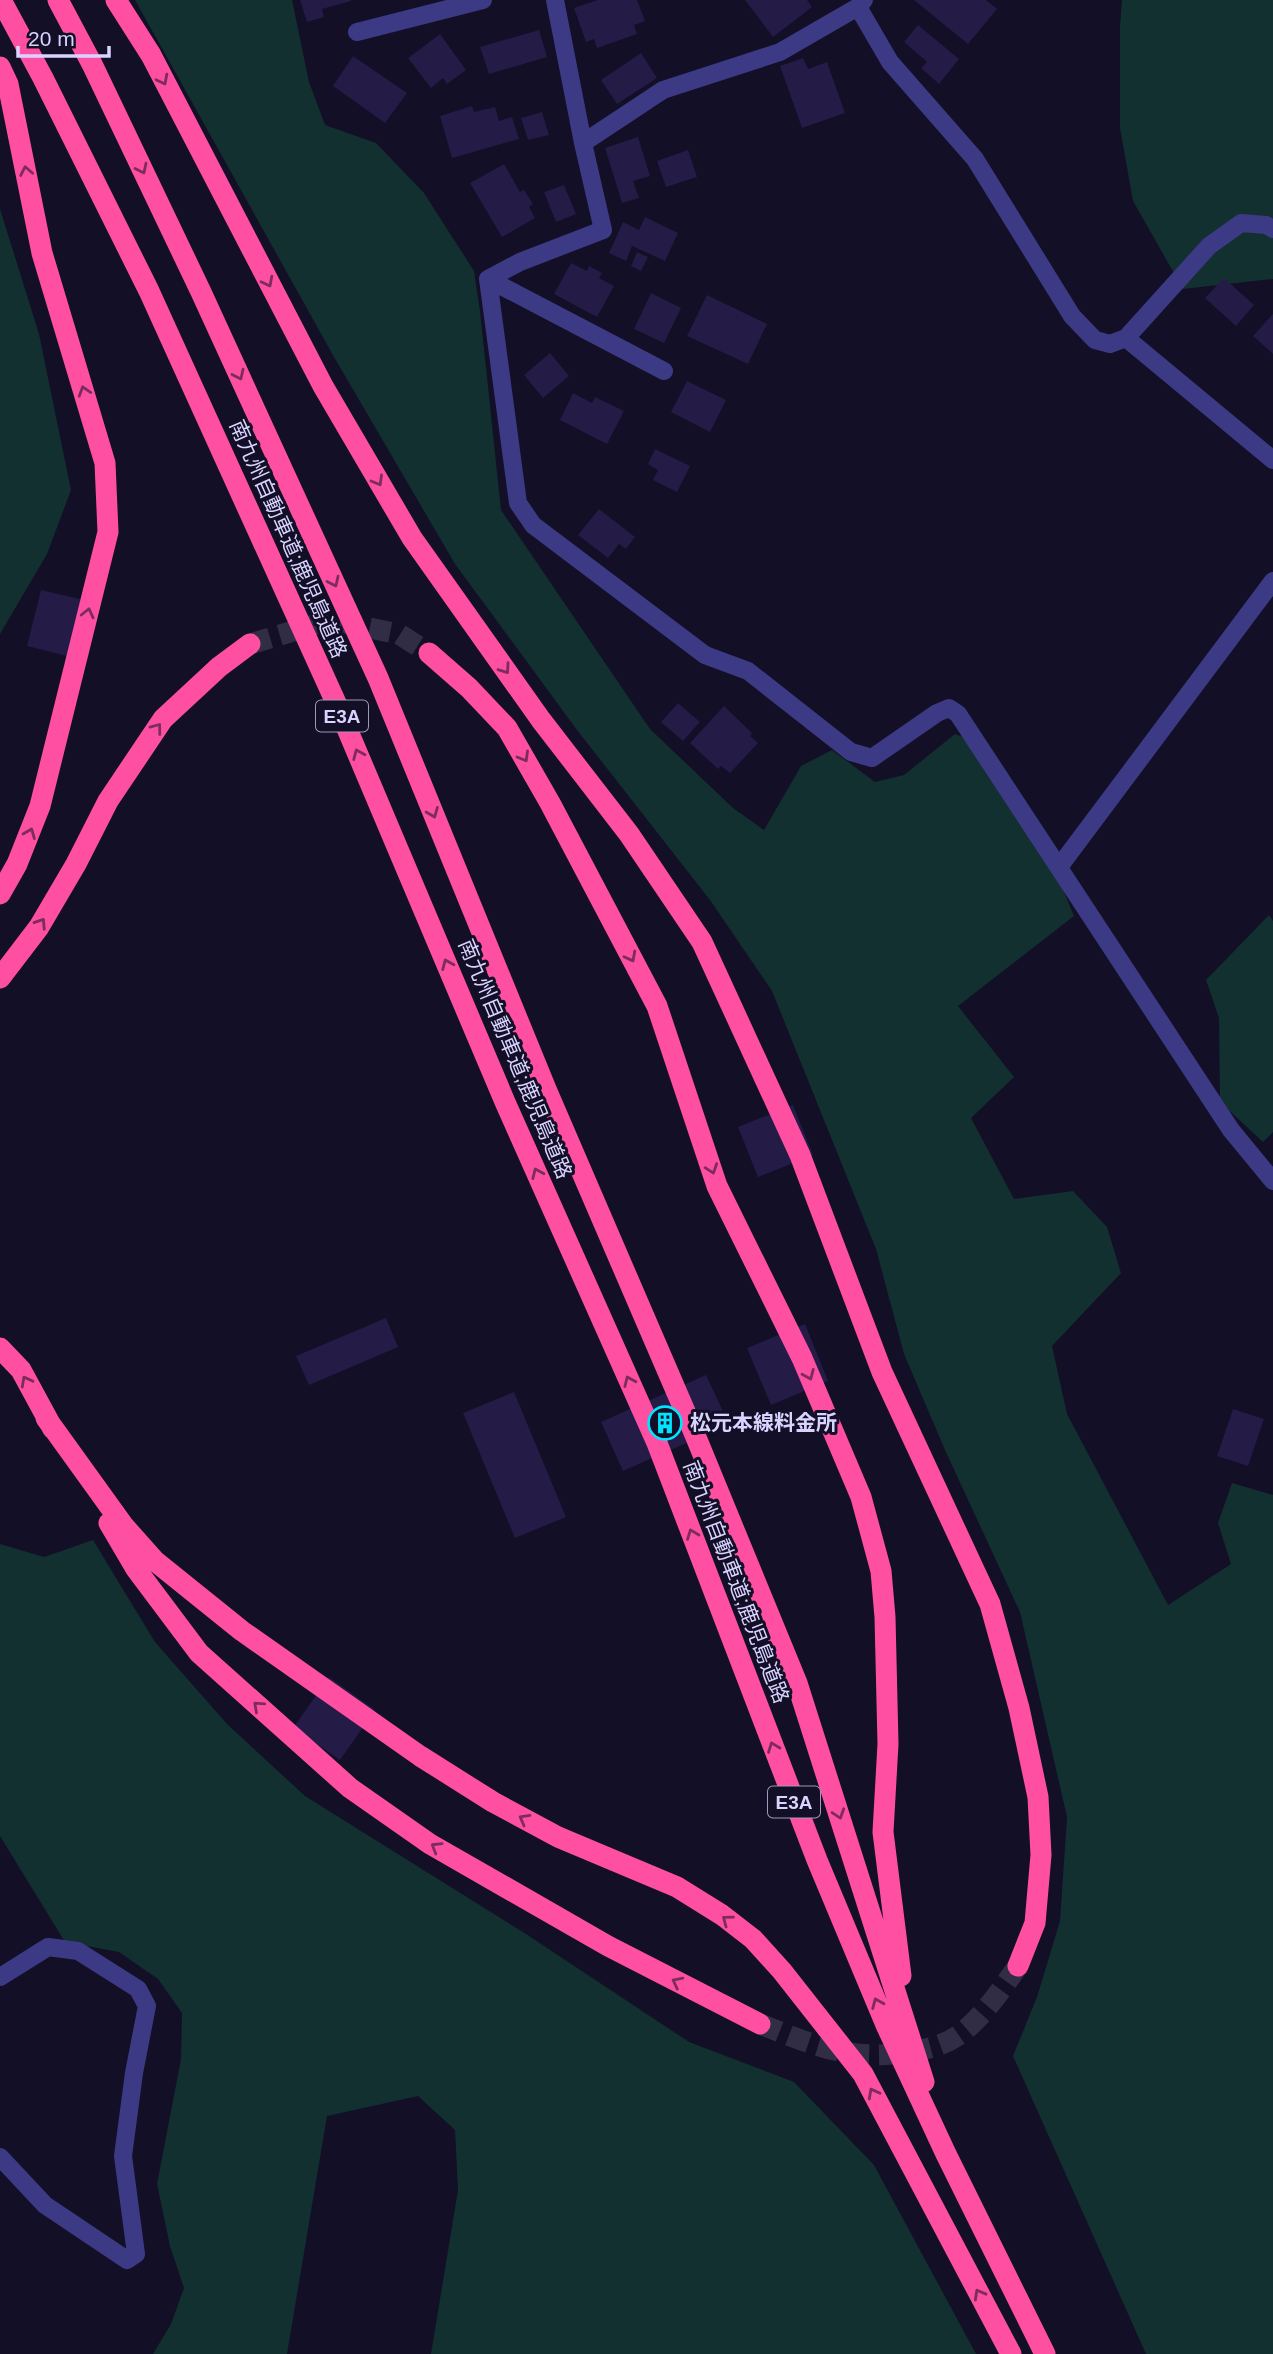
<svg xmlns="http://www.w3.org/2000/svg" width="1273" height="2354" font-family="Helvetica,'Noto Sans JP',sans-serif">
<style>
.green{fill:#12302f}
.building{fill:#241b47}
.lines{fill:none;stroke-linecap:round;stroke-linejoin:round}
.motorway-tunnel{stroke:#312d47;stroke-width:21;stroke-dasharray:21 10;stroke-linecap:butt}
.minor{stroke:#3d3a85;stroke-width:18}
.motorway{stroke:#ff4fa3;stroke-width:21}
.oneway{stroke:#7d2c5e}
.labels{text-anchor:middle;stroke-width:6;stroke-linejoin:round;paint-order:stroke}
.shield{fill:#130f26;stroke:#9e99be;stroke-width:2}
.shield-label{font-size:19px;font-weight:bold;fill:#d9d4ff}
.street-label{font-size:21px;fill:#d9d4ff;stroke:#130f26}
.poi-label{font-size:21px;font-weight:bold;fill:#d9d4ff;stroke:#130f26;text-anchor:start}
</style>
<rect width="100%" height="100%" fill="#130f26"/>
<path class="green" d="M135,0h157l17,82 16,43 51,18 48,50 50,78 6,40 21,199 149,219 83,79 31,22 37,-64 31,-16 43,32 29,-7 51,-41 23,9 82,139 14,34 -116,90 56,71 -43,41 43,81 59,-8 34,36 14,46 -69,73 15,68 101,191 63,-41 -13,-41 14,-40 41,12v859h-127l-133,-298 24,-59 23,-76 7,-104 -47,-205 -75,-162 -41,-96 -28,-105 -104,-258 -62,-91 -133,-170 -122,-166 -121,-207z
M1122,0h151v279l-90,10 -50,-88 -13,-73v-101z
M0,209l39,125 32,156 -24,64 -47,80z
M1269,915l4,6v211l-10,10 -43,-40 -1,-84 -13,-38z
M93,1540l62,102 72,82 78,72 221,138 163,108 105,40 80,83 102,189h-545l27,-164 -3,-60 -37,-34 -91,20 -40,238h-134l18,-30 13,-36 -14,-42 -13,-62 24,-125 1,-46 -24,-34 -39,-27 -54,-10 -65,-106v-292l44,13z"/>
<path class="building" d="M300,0h51v1l-29,8 2,8 -17,5z
M598,0h39l8,21 -11,4 3,9 -40,14 -3,-9 -8,3 -12,-34z
M745,0h62l5,7 -39,30z
M914,0h72l11,9 -29,35z
M918,25l41,34 -20,25 -18,-16 6,-6 -23,-20z
M539,30l8,27 -58,17 -9,-27z
M440,34l26,36 -19,14 -4,-6 -12,10 -23,-30z
M641,53l16,25 -40,26 -16,-24z
M353,56l54,37 -22,30 -52,-37z
M803,58l5,11 19,-7 18,51 -43,15 -22,-62z
M472,106l2,6 21,-5 4,14 13,-4 7,22 -67,19 -12,-42z
M542,112l7,23 -21,5 -7,-22z
M638,137l12,39 -17,5 6,17 -17,5 -17,-55z
M688,150l9,27 -31,10 -9,-26z
M504,164l16,28 4,-2 9,14 -4,3 6,11 -33,19 -32,-54z
M564,185l12,29 -20,8 -12,-30z
M645,217l33,16 -13,28 -33,-15 -6,15 -17,-8 14,-31 16,8z
M637,252l11,5 -7,14 -10,-5z
M571,263l16,8 2,-5 13,7 -3,5 15,8 -17,31 -43,-23z
M1224,278l30,27 -18,21 -31,-28z
M651,293l30,15 -17,35 -30,-14z
M707,295l60,29 -19,40 -61,-28z
M1273,314v40l-20,-18z
M550,353l19,23 -26,22 -19,-23z
M687,381l39,19 -16,32 -39,-20z
M573,393l19,10 3,-6 29,14 -17,33 -47,-24z
M655,449l35,17 -13,26 -24,-12 5,-10 -10,-6z
M599,509l36,28 -9,12 -7,-5 -11,14 -30,-23z
M41,590l60,14 -14,57 -60,-15z
M678,703l22,19 -17,19 -22,-19z
M724,706l28,27 -2,3 8,7 -28,30 -9,-7 -3,3 -28,-26z
M793,1105l20,50 -55,22 -20,-50z
M386,1318l12,29 -89,38 -13,-29z
M805,1324l23,57 -57,24 -24,-57z
M706,1375l23,49 -106,47 -22,-49z
M514,1392l52,125 -51,21 -52,-125z
M1233,1409l31,10 -16,47 -31,-10z
M329,1677l46,33 -35,50 -47,-32z"/>
<g class="lines">
<path class="motorway-tunnel" d="M250,644l80,-24 69,14 30,19
M760,2024c53,21 91,38 149,28 18,-3 34,-6 50,-17 24,-18 42,-45 59,-69"/>
<path class="minor" d="M555,0l28,143 80,-53 117,-38 78,-45 6,-7
M858,7l32,55 85,97 97,157 23,24 15,4 16,-6 83,-92 32,-23 25,2 7,4
M357,32l126,-32
M583,143l20,87 -83,32 -32,17 30,224 15,22 172,130 43,16 103,81 21,6 65,-45 12,-5 9,6 273,416 42,51
M488,279l176,92
M1126,338l147,122
M1059,867l214,-286
M0,1977l48,-30 30,4 60,38 9,17 -13,67 -11,83 13,98 -9,6 -82,-55 -45,-48"/>
<path class="motorway" d="M1,0l42,78 106,213 188,414 168,397 152,341 160,417 69,165 60,129 99,200
M58,0l34,64 109,228 177,386 168,411 147,341 104,253 127,399
M116,0l35,55 172,331 89,152 129,182 88,114 73,108 98,213 82,217 108,232 29,104 19,89 3,58 -6,68 -17,43
M0,67l8,17 34,169 63,210 3,69 -68,274 -23,58 -17,30
M429,653l40,35 38,40 43,75 107,203 60,180 85,172 59,139 20,74 4,46 3,127 -5,88 18,144
M0,978l39,-51 37,-63 32,-63 55,-82 56,-52 31,-23
M0,1348l21,22 32,59
M46,1418l77,107 32,36 87,70 178,125 73,46 65,35 119,50 45,28 31,24 29,32 81,103 148,280
M109,1523l27,46 63,84 151,135 80,56 178,102 152,78"/>
</g>
<defs><path id="oneway-chevron" d="M-2-3.5L2.5 0L-2 3.5" fill="none" stroke-width="1.6" stroke-linecap="round" stroke-linejoin="round" transform="scale(1.75)"/></defs>
<g class="oneway">
<use href="#oneway-chevron" transform="translate(163 80) rotate(63)"/>
<use href="#oneway-chevron" transform="translate(142 169) rotate(64)"/>
<use href="#oneway-chevron" transform="translate(26 171) rotate(-101)"/>
<use href="#oneway-chevron" transform="translate(268 282) rotate(63)"/>
<use href="#oneway-chevron" transform="translate(239 375) rotate(65)"/>
<use href="#oneway-chevron" transform="translate(84 391) rotate(-107)"/>
<use href="#oneway-chevron" transform="translate(378 481) rotate(60)"/>
<use href="#oneway-chevron" transform="translate(334 582) rotate(65)"/>
<use href="#oneway-chevron" transform="translate(88 613) rotate(-77)"/>
<use href="#oneway-chevron" transform="translate(505 669) rotate(55)"/>
<use href="#oneway-chevron" transform="translate(157 728) rotate(-53)"/>
<use href="#oneway-chevron" transform="translate(358 754) rotate(-113)"/>
<use href="#oneway-chevron" transform="translate(524 757) rotate(60)"/>
<use href="#oneway-chevron" transform="translate(433 813) rotate(68)"/>
<use href="#oneway-chevron" transform="translate(30 833) rotate(-68)"/>
<use href="#oneway-chevron" transform="translate(41 923) rotate(-57)"/>
<use href="#oneway-chevron" transform="translate(631 957) rotate(62)"/>
<use href="#oneway-chevron" transform="translate(447 964) rotate(-113)"/>
<use href="#oneway-chevron" transform="translate(712 1169) rotate(71)"/>
<use href="#oneway-chevron" transform="translate(537 1173) rotate(-114)"/>
<use href="#oneway-chevron" transform="translate(809 1375) rotate(67)"/>
<use href="#oneway-chevron" transform="translate(26 1381) rotate(-118)"/>
<use href="#oneway-chevron" transform="translate(629 1381) rotate(-114)"/>
<use href="#oneway-chevron" transform="translate(692 1534) rotate(-111)"/>
<use href="#oneway-chevron" transform="translate(258 1706) rotate(-138)"/>
<use href="#oneway-chevron" transform="translate(773 1747) rotate(-111)"/>
<use href="#oneway-chevron" transform="translate(839 1814) rotate(72)"/>
<use href="#oneway-chevron" transform="translate(524 1819) rotate(-151)"/>
<use href="#oneway-chevron" transform="translate(436 1847) rotate(-149)"/>
<use href="#oneway-chevron" transform="translate(727 1920) rotate(-143)"/>
<use href="#oneway-chevron" transform="translate(677 1982) rotate(-153)"/>
<use href="#oneway-chevron" transform="translate(877 2003) rotate(-113)"/>
<use href="#oneway-chevron" transform="translate(873 2093) rotate(-118)"/>
<use href="#oneway-chevron" transform="translate(979 2294) rotate(-119)"/>
</g>
<defs>
<symbol id="building-ring" viewBox="-11 -11 22 22"><circle r="9.5" fill="#130f26" stroke="#00e5ff" stroke-width="1.5"/><path d="M-4-6H4V6H1V3H-1V6H-4ZM-2.5-4.3h1.7v1.8h-1.7ZM.8-4.3h1.7v1.8H.8ZM-2.5-1h1.7V.8h-1.7ZM.8-1h1.7V.8H.8Z" fill="#00e5ff"/></symbol>
</defs>
<g fill-rule="evenodd">
<use href="#building-ring" x="646" y="1404" width="38" height="38"/>
</g>
<g class="labels">
<g class="shield">
<rect x="316" y="700.5" width="52" height="31" rx="5"/>
<rect x="768" y="1786.5" width="52" height="31" rx="5"/>
</g>
<g class="shield-label">
<text x="342" y="723">E3A</text>
<text x="794" y="1809">E3A</text>
</g>
<g class="street-label">
<text transform="translate(288 539) rotate(66)" y="7">南九州自動車道;鹿児島道路</text>
<text transform="translate(515 1059) rotate(67)" y="7">南九州自動車道;鹿児島道路</text>
<text transform="translate(736 1582) rotate(69)" y="7">南九州自動車道;鹿児島道路</text>
</g>
<g class="poi-label">
<text x="690" y="1430">松元本線料金所</text>
</g>
</g>
<path d="M18 46v10h91v-10" fill="none" stroke="#d9d4ff" stroke-width="3.5"/>
<text x="28" y="46" font-size="21" fill="#d9d4ff" stroke="#130f26" stroke-width="5" paint-order="stroke">20 m</text>
</svg>
